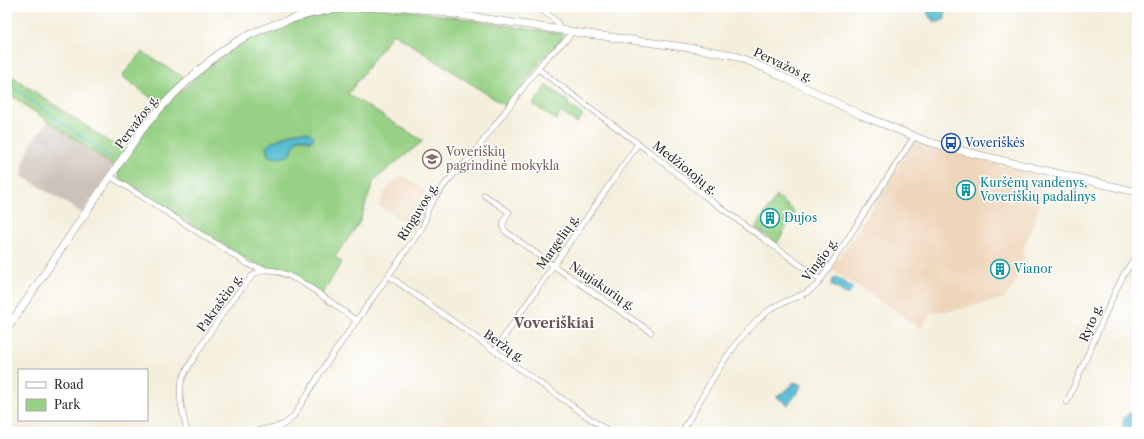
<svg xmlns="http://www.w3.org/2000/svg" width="1144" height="439" font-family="'Libre Caslon Text',serif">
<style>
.built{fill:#efd6bb}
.industrial{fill:#cdc2b9}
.green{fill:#97d185;stroke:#617e58;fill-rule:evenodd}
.water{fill:#53bad1;stroke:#3f727e}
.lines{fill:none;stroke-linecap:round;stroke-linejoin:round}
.stream{stroke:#53bad1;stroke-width:1.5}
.street-casing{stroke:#908d84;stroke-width:6}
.secondary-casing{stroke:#908d84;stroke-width:8}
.street{stroke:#fff;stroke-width:5}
.secondary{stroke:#fff;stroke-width:7}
.labels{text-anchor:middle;stroke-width:3;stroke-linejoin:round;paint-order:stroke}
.street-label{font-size:12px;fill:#2b2b2b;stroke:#fff}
.transit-label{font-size:12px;fill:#164399;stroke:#fff;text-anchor:start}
.education-label{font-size:12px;fill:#785e54;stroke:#fff;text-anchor:start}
.culture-label{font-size:12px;fill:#0d838f;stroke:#fff;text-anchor:start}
.quarter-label{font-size:14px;font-weight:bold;fill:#68564f;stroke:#fff}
</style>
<rect width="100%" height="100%" fill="#fff"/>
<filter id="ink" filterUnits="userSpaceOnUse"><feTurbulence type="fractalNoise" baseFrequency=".025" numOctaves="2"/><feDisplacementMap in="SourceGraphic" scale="8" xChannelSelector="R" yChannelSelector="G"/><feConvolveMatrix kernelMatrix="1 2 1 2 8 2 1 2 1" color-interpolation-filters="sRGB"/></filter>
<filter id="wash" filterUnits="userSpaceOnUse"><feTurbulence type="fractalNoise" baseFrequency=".012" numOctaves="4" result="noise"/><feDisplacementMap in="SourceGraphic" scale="16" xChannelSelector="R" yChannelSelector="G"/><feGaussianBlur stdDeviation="0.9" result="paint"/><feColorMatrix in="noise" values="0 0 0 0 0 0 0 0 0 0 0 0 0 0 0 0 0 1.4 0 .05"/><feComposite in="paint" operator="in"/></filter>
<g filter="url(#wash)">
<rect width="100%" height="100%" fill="#f4efdd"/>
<path class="built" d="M915,141l134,37 -27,77 2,3 -10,28 -9,12 -54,13 -20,1 -10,17 -37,-26 -53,-33z
M402,175l35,23 -22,31 -37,-24 11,-19z"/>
<path class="industrial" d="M48,122l66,44 -32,47 -60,-37 2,-15 9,-21z"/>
<path class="green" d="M372,8l43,3 147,23 1,4 -18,17 -38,52 -114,-74 -45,61 75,47 -49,39 -15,43 -24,34 7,5 -20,32 -27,-18 -38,-12 -16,-8 -122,-78 -1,-9 29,-42 15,-19 52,-47 18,-13 22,-12 23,-9 65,-18zM300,131l11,11 -7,-3h-6l-9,16 -21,-10 22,-12z
M142,52l43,26 -27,25 -36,-27z
M7,73l116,78 -9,15 -107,-73z
M546,86l23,16 -2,2 16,11 -6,8 -16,-11 -5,8 -23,-16z
M777,196l18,16 -18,31 -22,-15z"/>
<path class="water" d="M927,7h14l4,5v7l-6,3c-8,0 -13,-8 -12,-15z
M296,132c6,-1 14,-1 18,5l-2,4 -12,-3 -2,1 -9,16c-6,4 -15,4 -21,0l-2,-7 4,-5z
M836,277l16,10v2l-3,5h-3l-15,-9 2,-6z
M794,382l8,3 -7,11 -7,9 -10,-7 -1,-2 7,-4z
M1130,413h7v19h-13c-2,-7 -2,-15 6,-19z"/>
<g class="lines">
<path class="stream" d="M7,83l106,76"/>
</g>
</g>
<g filter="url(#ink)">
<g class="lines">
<defs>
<path id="street" d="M538,7l18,14 2,3v6
M538,69l113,84 55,44 115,83
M111,177l140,89 13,3
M484,195l25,17c-3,6 -9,12 -4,19l43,31 103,70
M389,276l220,156
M494,351l144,-207
M1067,402l48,-110 9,-18 13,-19
M187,432c-3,-15 -9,-33 -6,-49 3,-11 10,-20 16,-30 16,-27 34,-53 55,-77 4,-3 9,-6 14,-6 26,-1 69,36 91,51
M253,432l30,-7 10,-8 33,-53 96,-136c4,-7 4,-14 7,-21 10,-17 28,-37 42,-50l73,-97 22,-20 4,-5 1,-3
M682,432c25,-42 47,-90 86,-121 15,-12 36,-13 50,-27l96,-147"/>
<path id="secondary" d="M407,7l181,27 110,15 35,6 34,14 94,46 65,26 32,9 179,42
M7,329l134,-198c17,-22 32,-37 53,-56 12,-11 25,-23 40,-32 32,-19 76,-31 113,-36"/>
</defs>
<use href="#street" class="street-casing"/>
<use href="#secondary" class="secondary-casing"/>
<use href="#street" class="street"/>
<use href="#secondary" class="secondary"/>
</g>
</g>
<defs>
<symbol id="bus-ring" viewBox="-11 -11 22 22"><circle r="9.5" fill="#fff" stroke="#1a4fb4" stroke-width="1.5"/><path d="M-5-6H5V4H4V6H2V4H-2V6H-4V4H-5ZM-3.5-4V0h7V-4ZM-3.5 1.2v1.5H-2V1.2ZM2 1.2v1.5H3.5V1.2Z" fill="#1a4fb4"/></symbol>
<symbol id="school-ring" viewBox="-11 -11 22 22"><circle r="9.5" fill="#fff" stroke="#8d6e63" stroke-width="1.5"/><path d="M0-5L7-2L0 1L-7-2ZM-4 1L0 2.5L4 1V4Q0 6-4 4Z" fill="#8d6e63"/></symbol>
<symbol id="building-ring" viewBox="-11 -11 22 22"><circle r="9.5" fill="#fff" stroke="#0f9aa8" stroke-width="1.5"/><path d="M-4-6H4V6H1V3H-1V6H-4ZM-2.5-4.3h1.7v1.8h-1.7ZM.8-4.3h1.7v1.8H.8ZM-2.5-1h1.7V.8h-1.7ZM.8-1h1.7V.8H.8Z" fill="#0f9aa8"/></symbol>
</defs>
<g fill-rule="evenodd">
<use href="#bus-ring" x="940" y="132" width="22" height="22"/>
<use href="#school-ring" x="421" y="148" width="22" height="22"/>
<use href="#building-ring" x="955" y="179" width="22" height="22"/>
<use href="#building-ring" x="759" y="207" width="22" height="22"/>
<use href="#building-ring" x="989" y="258" width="22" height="22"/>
</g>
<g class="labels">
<g class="street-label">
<text transform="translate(783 65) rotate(25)" y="4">Pervažos g.</text>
<text transform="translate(137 122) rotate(-53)" y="4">Pervažos g.</text>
<text transform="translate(685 168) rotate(38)" y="4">Medžiotojų g.</text>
<text transform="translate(418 212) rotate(-58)" y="4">Ringuvos g.</text>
<text transform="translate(558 242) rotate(-55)" y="4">Margelių g.</text>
<text transform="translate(820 260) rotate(-53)" y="4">Vingio g.</text>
<text transform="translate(602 286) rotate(34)" y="4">Naujakurių g.</text>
<text transform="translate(220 303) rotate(-54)" y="4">Pakraščio g.</text>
<text transform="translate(1091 323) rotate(-67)" y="4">Ryto g.</text>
<text transform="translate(504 346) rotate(35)" y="4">Beržų g.</text>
</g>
<g class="transit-label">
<text x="965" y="147">Voveriškės</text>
</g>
<g class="education-label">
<text x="446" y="156">Voveriškių<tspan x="446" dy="14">pagrindinė mokykla</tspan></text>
</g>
<g class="culture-label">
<text x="980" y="187">Kuršėnų vandenys,<tspan x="980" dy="14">Voveriškių padalinys</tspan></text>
<text x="784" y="222">Dujos</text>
<text x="1014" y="273">Vianor</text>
</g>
<g class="quarter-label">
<text x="554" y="328">Voveriškiai</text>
</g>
</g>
<rect width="1144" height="439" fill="none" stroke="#fff" stroke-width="24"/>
<rect x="18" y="369" width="130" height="52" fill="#ffffff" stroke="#aaaaaa"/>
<rect x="26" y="382" width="20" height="6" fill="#ffffff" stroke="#aaaaaa"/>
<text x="54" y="389" font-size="12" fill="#2b2b2b">Road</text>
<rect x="26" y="399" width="20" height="12" fill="#97d185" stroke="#aaaaaa"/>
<text x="54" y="409" font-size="12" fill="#2b2b2b">Park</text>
</svg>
